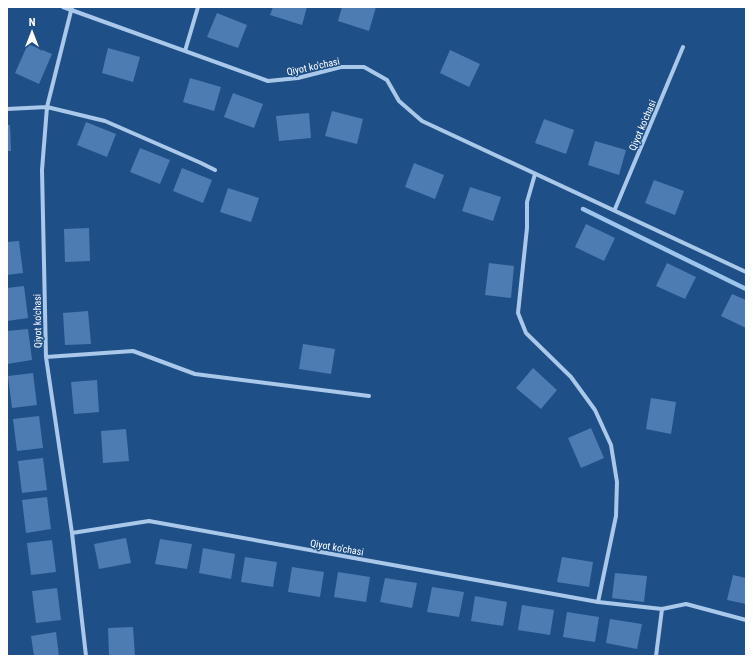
<svg xmlns="http://www.w3.org/2000/svg" width="753" height="663" font-family="'Roboto Condensed',sans-serif">
<style>
.lines{fill:none;stroke-linecap:round;stroke-linejoin:round}
.stream{stroke:#9cc4ec;stroke-width:4.5}
.building{fill:#4c7cb1}
.minor{stroke:#a9c8ea;stroke-width:4}
.labels{text-anchor:middle;stroke-width:3;stroke-linejoin:round;paint-order:stroke}
.street-label{font-size:10px;fill:#fff;stroke:#1f4f87}
</style>
<rect width="100%" height="100%" fill="#1f4f87"/>
<g class="lines">
<path class="stream" d="M583,209l163,80"/>
</g>
<path class="building" d="M273,7h34l-5,18 -32,-10z
M342,7h34l-7,24 -31,-10z
M217,13l30,12 -9,23 -31,-11z
M28,44l24,10 -13,30 -24,-11z
M108,48l32,9 -7,25 -31,-9z
M450,50l30,14 -11,23 -29,-14z
M190,78l31,9 -7,24 -31,-9z
M233,93l30,11 -9,24 -30,-11z
M332,111l31,8 -6,25 -32,-8z
M309,113l2,25 -32,3 -3,-25z
M544,119l30,11 -8,24 -31,-11z
M86,122l30,12 -9,23 -30,-12z
M7,125h3l1,26h-4z
M595,141l31,9 -7,25 -31,-10z
M140,148l30,12 -10,24 -30,-12z
M414,163l30,12 -9,24 -30,-12z
M182,168l30,12 -9,23 -30,-12z
M654,180l30,11 -9,24 -30,-12z
M470,187l31,10 -8,24 -31,-10z
M228,188l31,10 -8,24 -31,-10z
M586,224l29,14 -11,23 -29,-14z
M89,228l1,33 -25,1 -1,-33z
M19,241l4,32 -16,2v-33z
M489,263l25,3 -3,32 -26,-3z
M667,263l29,14 -11,22 -29,-13z
M24,286l4,32 -21,3v-33z
M732,294l14,6v28l-25,-12z
M88,311l3,33 -26,1 -2,-32z
M28,329l4,31 -25,4v-33z
M303,344l32,5 -4,25 -32,-5z
M533,368l24,22 -16,19 -25,-21z
M33,373l4,32 -25,3 -4,-32z
M97,380l2,32 -25,2 -3,-32z
M651,398l25,4 -5,32 -25,-5z
M39,416l4,32 -26,3 -4,-32z
M591,428l13,30 -23,10 -13,-30z
M126,429l3,32 -26,2 -2,-32z
M43,458l4,32 -25,3 -4,-32z
M47,497l4,32 -25,4 -4,-33z
M126,538l5,25 -32,6 -5,-25z
M160,539l32,5 -5,25 -32,-5z
M52,540l4,32 -25,3 -4,-32z
M203,548l32,6 -4,25 -32,-6z
M245,557l32,5 -4,25 -32,-5z
M562,557l31,5 -4,25 -32,-5z
M292,567l32,5 -4,25 -32,-5z
M338,572l32,5 -4,25 -32,-5z
M615,573l32,3 -3,26 -32,-4z
M733,575l13,3v26l-19,-4z
M385,578l32,5 -5,25 -32,-6z
M432,587l32,5 -5,25 -32,-5z
M57,588l4,32 -25,3 -4,-32z
M475,596l32,6 -4,24 -32,-5z
M522,605l32,5 -4,25 -32,-5z
M567,612l32,5 -4,25 -32,-5z
M610,619l32,5 -5,25 -31,-6z
M133,627l2,29h-26l-1,-28z
M56,632l3,24h-25l-3,-20z"/>
<g class="lines">
<path class="minor" d="M63,7l205,74 30,-3 43,-11h23l23,13 12,21 23,20 324,151
M72,7l-25,100 -5,63 4,187 26,176 14,123
M185,51l13,-44
M7,109l40,-2 58,14 96,42 14,7
M535,174l-8,28v26l-9,85 8,20 45,44 24,33 16,35 6,37 -1,34 -18,86
M615,209l68,-162
M46,357l87,-6 62,23 174,22
M72,533l77,-12 449,81 64,7 24,-5 60,16
M656,656l6,-47"/>
</g>
<g class="labels">
<g class="street-label">
<text transform="translate(313 66) rotate(-12)" y="4">Qiyot ko'chasi</text>
<text transform="translate(642 125) rotate(-67)" y="4">Qiyot ko'chasi</text>
<text transform="translate(37 321) rotate(-91)" y="4">Qiyot ko'chasi</text>
<text transform="translate(337 547) rotate(10)" y="4">Qiyot ko'chasi</text>
</g>
</g>
<rect width="753" height="663" fill="none" stroke="#ffffff" stroke-width="16"/>
<g transform="translate(32 32)" stroke="#1f4f87" stroke-width="3" paint-order="stroke">
<path d="M0-3L7 15L0 10L-7 15Z" fill="#ffffff"/>
<text y="-6" font-size="11" font-weight="bold" text-anchor="middle" fill="#ffffff">N</text>
</g>
</svg>
